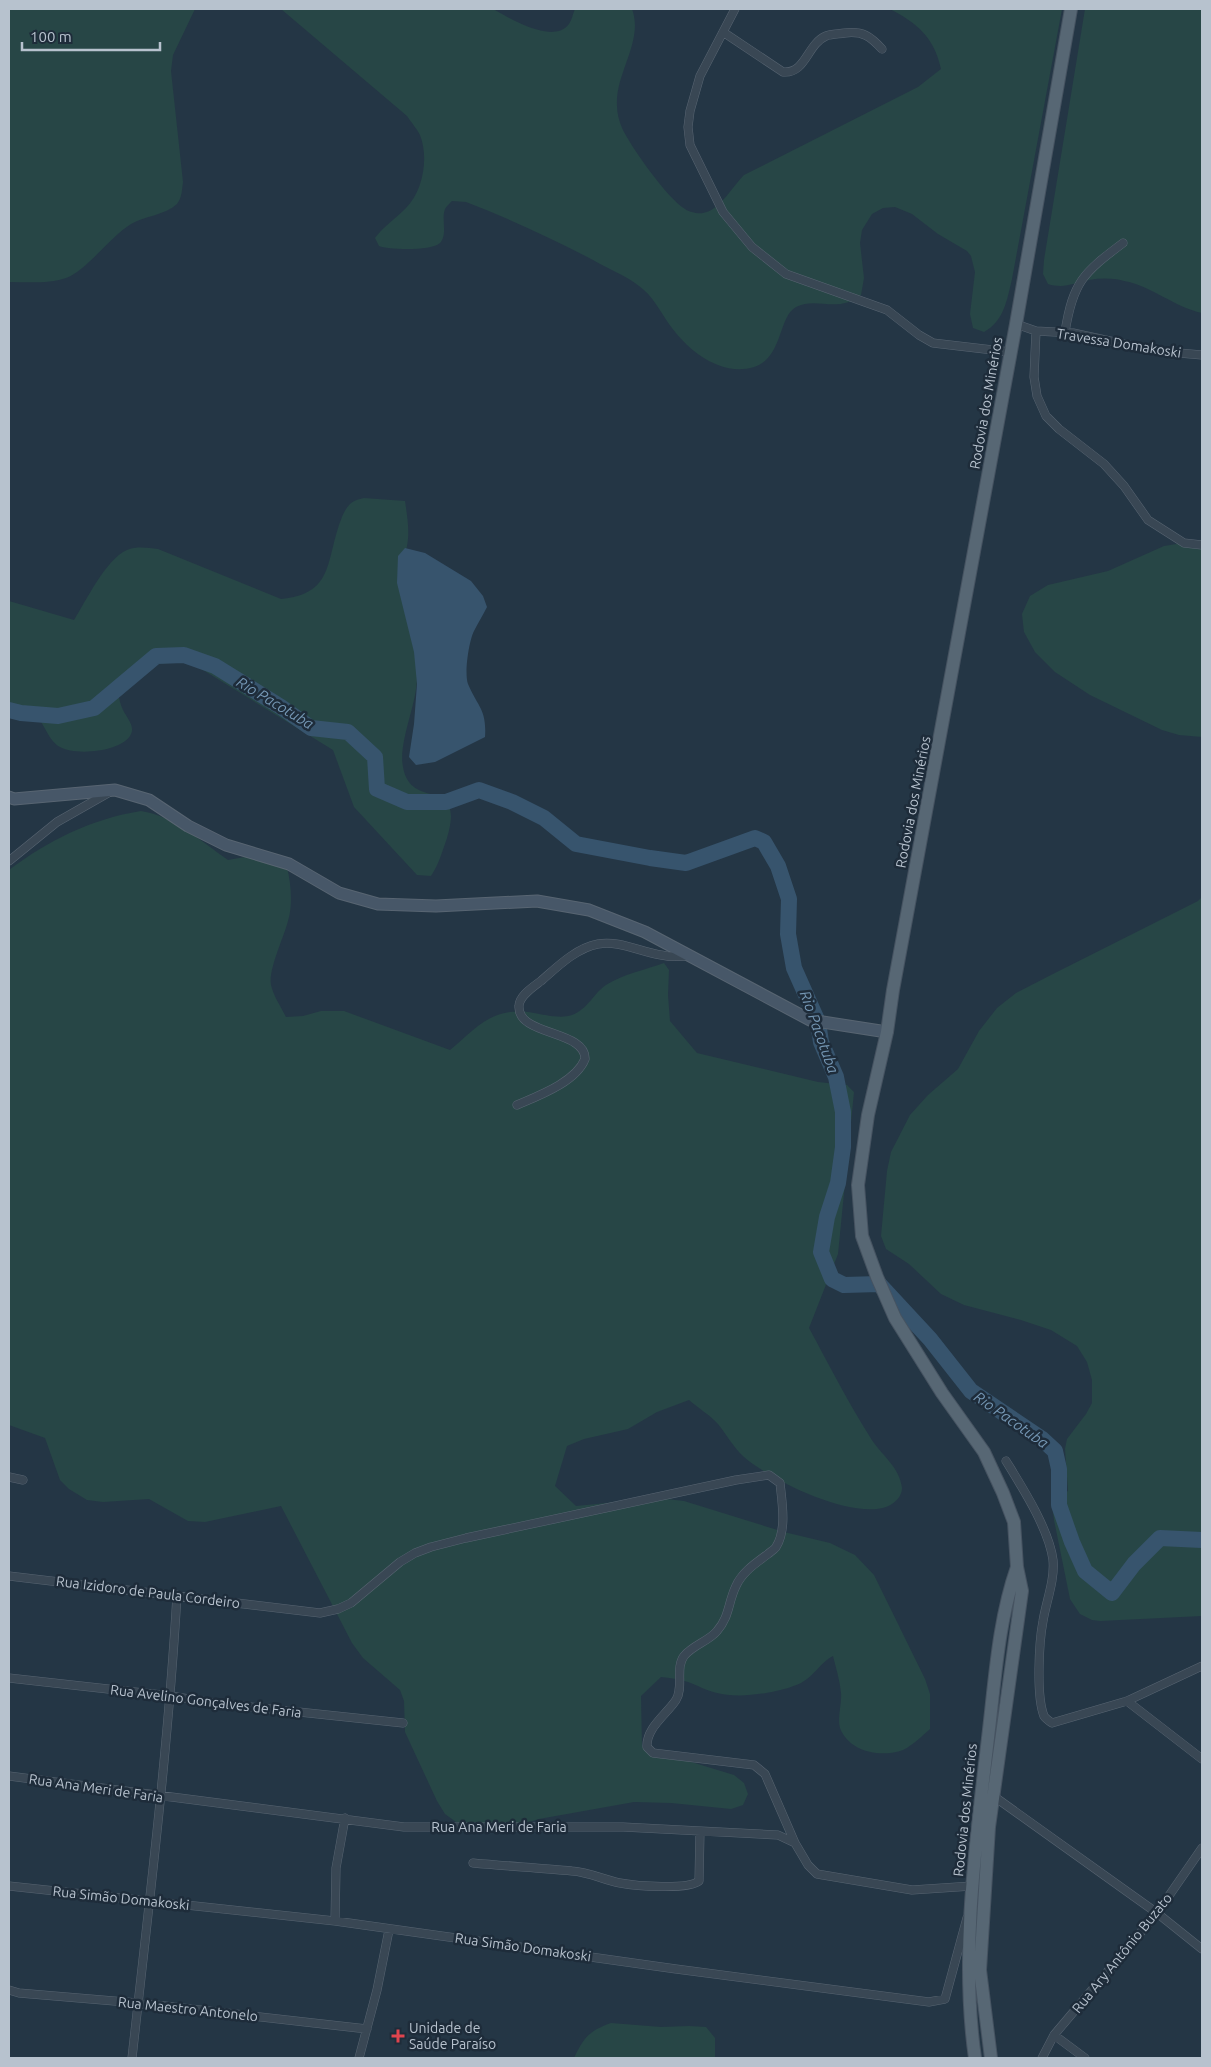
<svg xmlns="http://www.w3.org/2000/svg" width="1211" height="2067" font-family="Ubuntu,sans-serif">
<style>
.green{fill:#274646}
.water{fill:#37546d}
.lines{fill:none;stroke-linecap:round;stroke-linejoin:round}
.river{stroke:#37546d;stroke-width:16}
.street-casing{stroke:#586572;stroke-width:9}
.secondary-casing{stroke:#586572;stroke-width:13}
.primary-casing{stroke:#465361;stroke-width:14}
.street{stroke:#394754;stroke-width:8}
.secondary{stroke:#475768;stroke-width:11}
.primary{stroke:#576774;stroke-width:12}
.health-dot{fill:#e0444e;stroke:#1e2c3a;stroke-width:2}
.labels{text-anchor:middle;stroke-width:5;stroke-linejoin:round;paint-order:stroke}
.street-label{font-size:14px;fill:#b7c2ce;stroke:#1e2c3a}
.poi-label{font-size:14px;fill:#b7c2ce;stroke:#1e2c3a;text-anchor:start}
.water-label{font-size:15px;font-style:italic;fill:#7496b3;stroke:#1e2c3a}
</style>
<rect width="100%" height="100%" fill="#243645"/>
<path class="green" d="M9,9h186l-22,46 -2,16 12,111c-1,7 -1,16 -6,22 -12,11 -32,12 -46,20 -21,13 -45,47 -65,54 -18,6 -38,4 -57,4z
M281,9h212c18,10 60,36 76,15 3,-4 4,-11 6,-15h57c12,32 -17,64 -15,97 0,7 2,15 5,22 9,19 45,70 63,81 4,3 13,5 18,4 16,-2 30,-27 41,-38l174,-88 23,-18c-7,-32 -23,-45 -51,-60h172l-50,270c-5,21 -8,42 -28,53l-11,-4 -3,-14 5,-42 -4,-16 -4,-5 -29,-17 -26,-20 -17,-7 -12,1 -11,6 -10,16 -2,13 4,35 -3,17c-24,19 -44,1 -65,12 -18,10 -13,51 -42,60 -33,10 -66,-16 -85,-43 -9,-13 -16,-28 -30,-38 -14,-11 -31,-17 -46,-26 -42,-22 -83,-41 -127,-58l-14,-1c-2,2 -6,6 -7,8 -4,11 3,25 -5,34 -8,8 -51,7 -61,3l-4,-8c9,-12 20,-19 31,-30 17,-17 23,-50 14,-73 -3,-6 -9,-13 -13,-19z
M1085,9h117v304c-28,-6 -50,-27 -78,-32 -11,-3 -23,-3 -35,-1 -15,3 -25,9 -41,4l-5,-10 1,-14z
M364,498l41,3c2,14 5,30 2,45 -1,6 -5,12 -5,18 -1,9 3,21 5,30 5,28 11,55 10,83 0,28 -19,65 -14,90 8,46 63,6 44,71 -5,14 -8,26 -16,38l-14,-1 -63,-68 -21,-57 -143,-88 -54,3 -18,27c1,6 2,12 5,18 4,8 12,16 8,24 -8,18 -56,22 -71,13 -14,-8 -15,-27 -29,-35 -6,-4 -16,-4 -22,-6v-105l65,19c12,-19 32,-61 53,-70 10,-4 21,-2 31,-1l123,50c51,-5 45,-35 58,-74 3,-8 5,-15 11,-21 3,-3 9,-5 14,-6z
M1202,540v197l-23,-2 -17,-5 -72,-35 -35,-23 -20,-20 -11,-20 -2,-18 8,-18 18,-11 60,-14 56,-25z
M141,811c33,5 61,31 87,49l33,-6 26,13c4,17 6,37 1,54 -4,16 -20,49 -17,64 2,10 10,22 15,32l17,-1 18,-5h23l106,39c29,-24 42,-44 84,-37 11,2 27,6 38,2 15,-5 22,-22 34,-30 17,-11 39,-15 58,-22l5,7 -1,25 2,26 27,32 121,29 29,3 7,7 -16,162 -29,74c20,37 39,74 61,109 10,17 30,30 32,51 0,9 -8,16 -16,19 -36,12 -114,-26 -142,-50 -11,-10 -17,-22 -26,-33 -8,-9 -20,-16 -29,-24l-32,12 -29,17 -44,10 -17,7 -12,40 21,20 82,-8 26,3 100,31 46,11 25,12 19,20 51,104 5,15v35c-8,7 -17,16 -27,21 -22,8 -54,2 -63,-22 -3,-10 2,-24 1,-35 -1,-12 -5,-25 -8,-37 -12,6 -19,20 -32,27 -21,10 -62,16 -84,10 -10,-2 -20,-8 -29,-11 -9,-3 -18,-4 -27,-5l-20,19 1,51 92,28 10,8 4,11 -5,11 -12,4 -60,-6 -37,-1 -95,17 -44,13 -18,-1 -21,-9 -11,-8 -8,-13 -32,-69 -1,-31 -4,-11 -37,-32 -11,-15 -71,-137 -76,16 -17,-1 -39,-22 -46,3 -16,-2 -18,-11 -9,-9 -15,-42 -36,-13v-555c40,-30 82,-51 132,-59z
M1202,897v719l-102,5 -8,-1 -12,-6 -10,-15 -16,-79 -2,-16 6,-8 10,-5 -3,-42 2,-10 19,-25 6,-11v-23l-5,-18 -10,-16 -26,-16 -30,-10 -57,-15 -23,-11 -32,-30 -23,-15 -5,-13 6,-65 4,-19 19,-37 18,-20 30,-26 21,-38 18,-23 19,-15 33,-17 149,-75z
M611,2023l50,4 28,-1 17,1 9,11v20h-141c10,-21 15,-27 37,-35z"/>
<path class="water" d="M405,548l20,5 46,28 12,15 4,11c-4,8 -9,16 -13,24 -5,10 -10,42 -6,53 9,22 19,25 17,53l-50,25 -19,3 -7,-8 5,-33 3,-40 -3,-32 -17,-69 1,-27z"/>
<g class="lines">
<path class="river" d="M9,710l12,3 37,3 36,-8 62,-52 28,-1 31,11 66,41 30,21 37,4 27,25 2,32 30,13h39l33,-12 33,12 32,16 32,26 74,14 36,5 69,-25 9,4 14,24 11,33 -1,35 6,34 24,54 3,20 15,35 7,35v35l-5,36 -11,34 -6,35 11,27 12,6 35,-1 51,55 41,52 71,48 13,12 4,18v36l13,37 13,29 27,22 22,-29 26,-26 42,2"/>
<defs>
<path id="street" d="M735,9l-35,67 -10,35 -2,16 2,18 33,67 29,35 34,27 101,36 32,25 14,8 77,9
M723,32l60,40c23,2 24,-28 43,-36 5,-2 13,-2 19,-3 18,-2 25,3 37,16
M1016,324l20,7 -2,46 3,19 9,20 13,13 45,35 20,22 24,34 36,23 18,2
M1036,331l37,2 83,18 46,4
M1065,332c8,-50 18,-59 58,-89
M9,861l48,-39 51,-29
M517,1105c21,-9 59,-23 68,-46 1,-29 -68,-23 -66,-53 0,-10 14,-19 22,-25 16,-14 35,-33 57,-37 21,-4 42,8 63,11 9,2 17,2 26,1
M1006,1461c16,26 43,68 47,99 2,20 -7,42 -10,61 -4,21 -7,75 1,95 2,3 5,5 8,7l75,-22 75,-35
M9,1477l14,3
M9,1576l311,37 18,-4 13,-6 49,-41 15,-9 16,-6 35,-9 270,-58 33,-5 11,8c2,19 7,47 -4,64 -1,2 -6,5 -8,7 -12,9 -26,18 -32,32 -8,16 -6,30 -19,45 -8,10 -24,14 -33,25 -9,12 0,31 -8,44 -10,15 -30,28 -29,47l6,6 101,12 11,9 30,69
M9,1678l162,18 42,7 190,20
M1127,1701l75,58
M9,1776l395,51h219l155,8 17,8 13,22 9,9 95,16 60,-4
M992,1795l165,118 45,36
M473,1863c33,3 66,5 99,8 17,1 32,9 48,12 16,3 68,7 79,-2l1,-50
M9,1886l326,35 341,48 253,33 16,-3 22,-81
M335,1921l1,-53 9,-50
M9,1990l10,3 119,10 229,26
M1054,2035l31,23
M132,2058c17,-154 36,-308 45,-463
M359,2058l18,-68 12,-60
M1042,2058l12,-23 103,-122 45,-65"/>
<path id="secondary" d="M9,797l5,2 101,-9 34,10 39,26 38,19 63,19 50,29 39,11 58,2 101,-5 52,9 56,22 165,88 77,12"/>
<path id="primary" d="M975,2058c-15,-104 1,-216 13,-320 7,-57 10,-117 29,-171
M991,2058l-11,-88 9,-143 33,-236 -5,-24 -3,-45 -11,-29 -19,-41 -42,-59 -47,-75 -18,-41 -15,-41 -4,-51 10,-70 19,-83 6,-42 123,-666 55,-315"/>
</defs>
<use href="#street" class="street-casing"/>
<use href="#secondary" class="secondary-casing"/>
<use href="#primary" class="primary-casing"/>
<use href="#street" class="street"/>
<use href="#secondary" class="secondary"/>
<use href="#primary" class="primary"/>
</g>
<path class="health-dot" d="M395.5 2028.5h5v5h5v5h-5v5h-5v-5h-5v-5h5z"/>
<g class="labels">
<g class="street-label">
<text transform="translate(1119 343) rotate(9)" y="5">Travessa Domakoski</text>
<text transform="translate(986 403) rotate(-80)" y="5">Rodovia dos Minérios</text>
<text transform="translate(913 802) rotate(-79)" y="5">Rodovia dos Minérios</text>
<text transform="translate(148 1592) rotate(7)" y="5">Rua Izidoro de Paula Cordeiro</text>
<text transform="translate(206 1701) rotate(7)" y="5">Rua Avelino Gonçalves de Faria</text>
<text transform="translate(96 1788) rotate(8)" y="5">Rua Ana Meri de Faria</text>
<text transform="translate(965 1810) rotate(-84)" y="5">Rodovia dos Minérios</text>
<text x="499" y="1832">Rua Ana Meri de Faria</text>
<text transform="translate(121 1898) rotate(6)" y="5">Rua Simão Domakoski</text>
<text transform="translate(523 1947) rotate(8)" y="5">Rua Simão Domakoski</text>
<text transform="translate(1122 1953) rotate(-51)" y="5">Rua Ary Antônio Buzato</text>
<text transform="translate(188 2009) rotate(6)" y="5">Rua Maestro Antonelo</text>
</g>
<g class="poi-label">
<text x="409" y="2033">Unidade de<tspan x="409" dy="16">Saúde Paraíso</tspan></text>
</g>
<g class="water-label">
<text transform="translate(275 703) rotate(31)" y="5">Rio Pacotuba</text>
<text transform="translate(819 1032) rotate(70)" y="5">Rio Pacotuba</text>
<text transform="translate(1011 1420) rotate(35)" y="5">Rio Pacotuba</text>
</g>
</g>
<rect width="1211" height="2067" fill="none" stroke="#b7c2ce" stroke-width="20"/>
<path d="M22 42v8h138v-8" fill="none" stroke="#b7c2ce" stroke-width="2.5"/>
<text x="30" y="42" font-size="15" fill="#b7c2ce" stroke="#1e2c3a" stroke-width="4" paint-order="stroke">100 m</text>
</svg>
